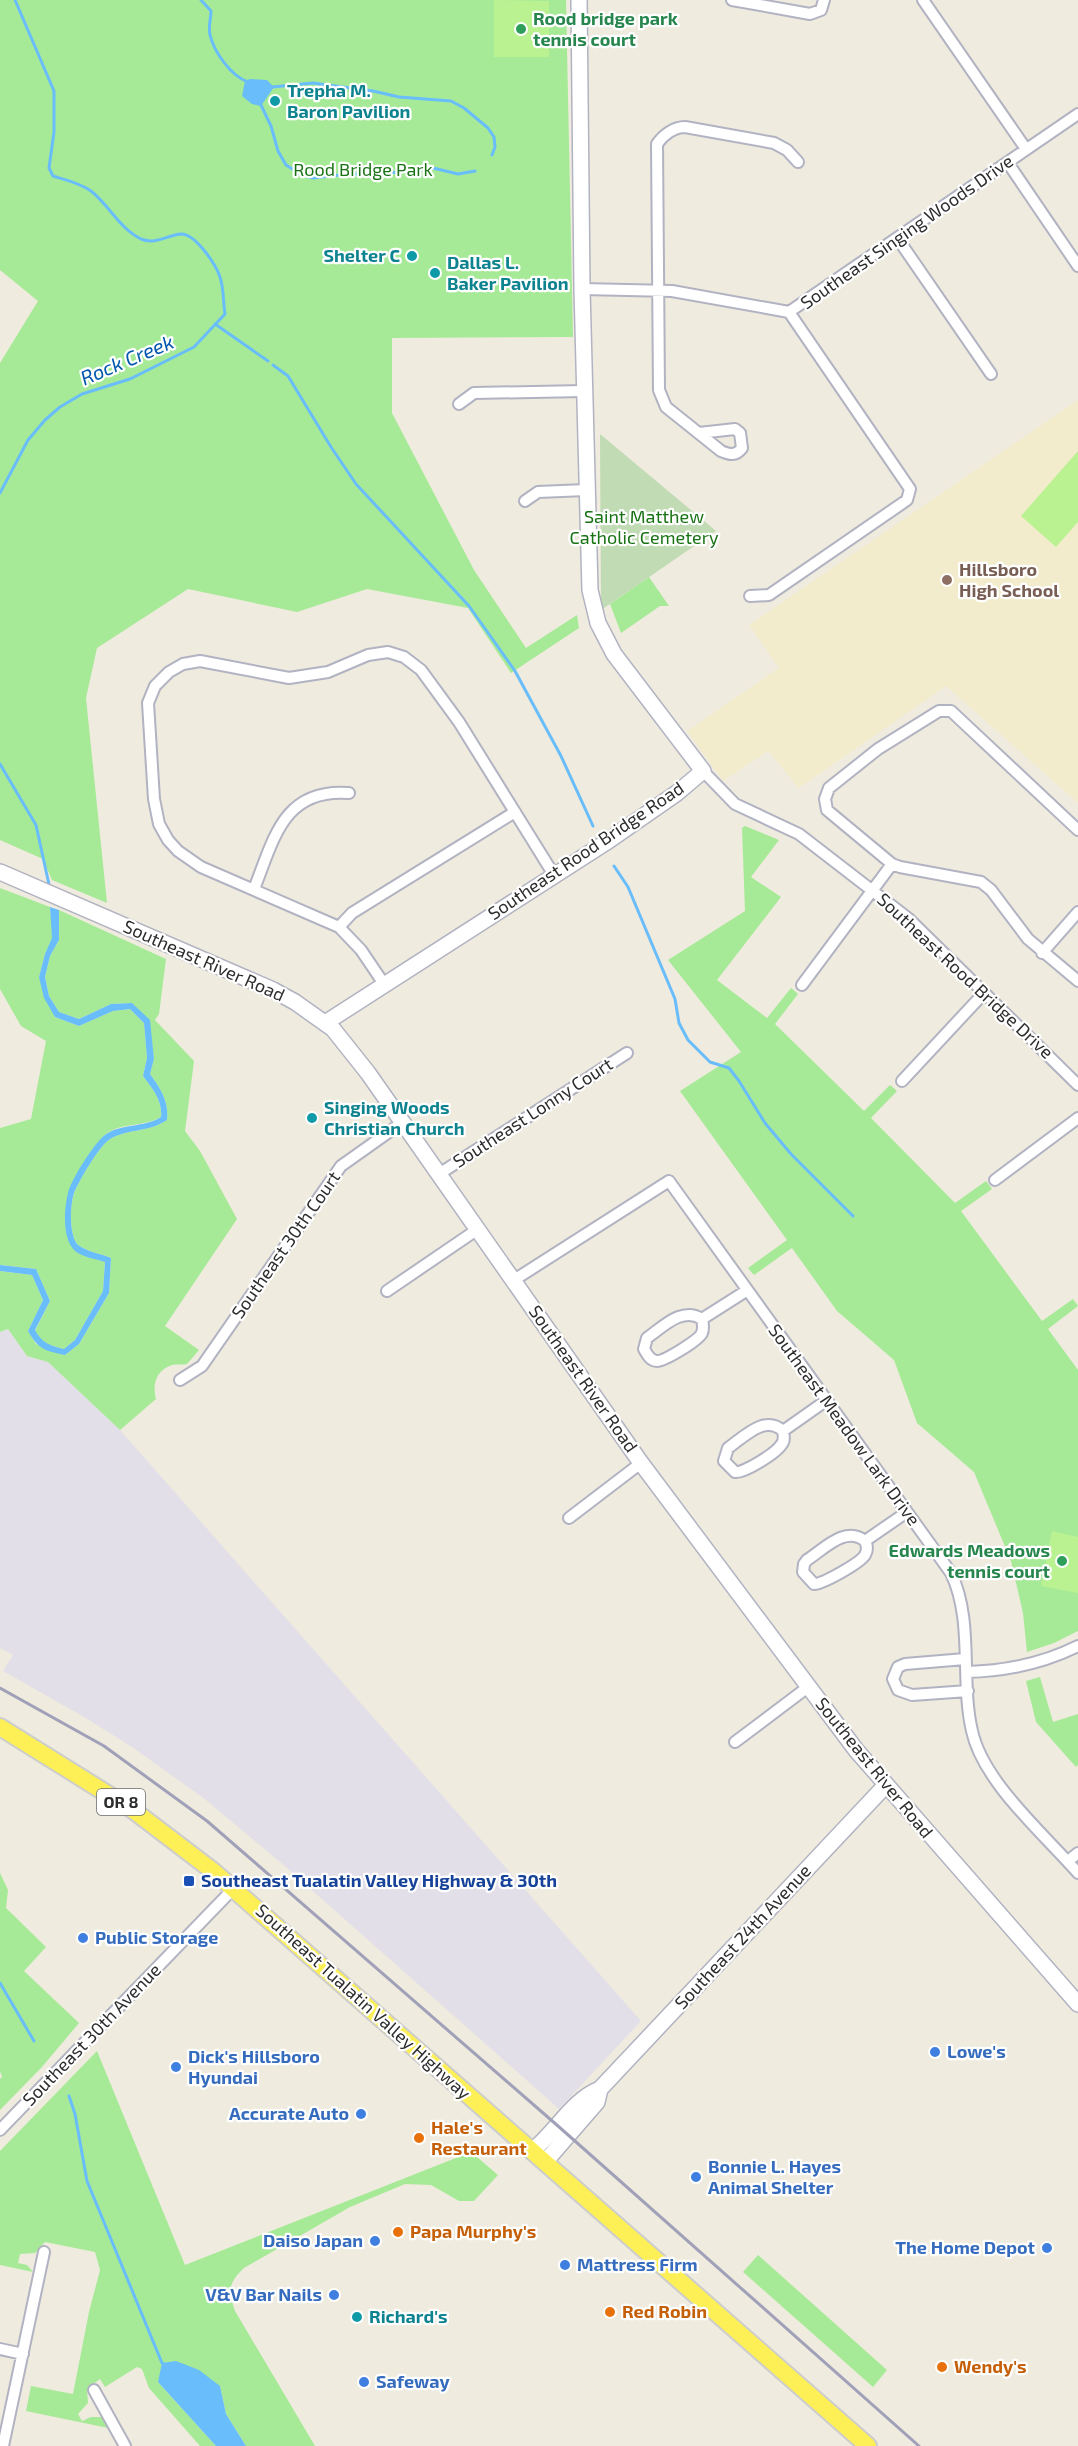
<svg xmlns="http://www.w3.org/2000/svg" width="1078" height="2446" font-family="'Exo 2',sans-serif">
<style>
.industrial{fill:#e3dfe8}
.education{fill:#f2eccd}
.green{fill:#a6ea97}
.cemetery{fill:#c1dbb4}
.pitch{fill:#baf292}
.water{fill:#69bdfa}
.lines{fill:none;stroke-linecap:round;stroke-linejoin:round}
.stream{stroke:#69bdfa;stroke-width:3}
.street-casing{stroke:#b2b3c2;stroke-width:14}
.secondary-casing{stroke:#b2b3c2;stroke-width:18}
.primary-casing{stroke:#cdcdcd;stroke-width:20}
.street{stroke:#fff;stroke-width:10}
.secondary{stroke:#fff;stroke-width:15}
.primary{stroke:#fdf056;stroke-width:16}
.rail{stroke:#a0a0b9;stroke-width:3}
.leisure-dot{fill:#2e9e5b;stroke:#fff;stroke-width:2}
.culture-dot{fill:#0f9aa8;stroke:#fff;stroke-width:2}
.education-dot{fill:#8d6e63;stroke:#fff;stroke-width:2}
.transit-dot{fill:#1a4fb4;stroke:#fff;stroke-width:2}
.shop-dot{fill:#3f7fe0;stroke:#fff;stroke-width:2}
.food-dot{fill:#e8710a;stroke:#fff;stroke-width:2}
.labels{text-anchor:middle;stroke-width:4.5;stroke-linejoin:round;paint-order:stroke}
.shield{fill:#fff;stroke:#6c6c6c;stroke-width:1.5}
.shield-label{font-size:16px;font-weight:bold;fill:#2d2d2d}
.leisure-label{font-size:18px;font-weight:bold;fill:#27864d;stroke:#fff;text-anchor:start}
.culture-label{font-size:18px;font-weight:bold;fill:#0d838f;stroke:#fff;text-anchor:start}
.park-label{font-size:18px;fill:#197314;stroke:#fff}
.street-label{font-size:18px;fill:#2d2d2d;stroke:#fff}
.education-label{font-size:18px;font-weight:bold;fill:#785e54;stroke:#fff;text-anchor:start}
.transit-label{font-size:18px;font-weight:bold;fill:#164399;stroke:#fff;text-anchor:start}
.shop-label{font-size:18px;font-weight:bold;fill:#366cbe;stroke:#fff;text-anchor:start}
.food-label{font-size:18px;font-weight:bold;fill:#c56008;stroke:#fff;text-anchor:start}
.water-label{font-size:20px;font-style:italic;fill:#0157ad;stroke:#fff}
</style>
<rect width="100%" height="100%" fill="#efebde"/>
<path class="industrial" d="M8,1329l19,27 21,6 72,68 521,591 -82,88 -279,-247 -74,-62 -74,-53 -48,-30 -81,-46 10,-16 -13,-7v-316z"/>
<path class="education" d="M1078,400v403l-132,-117 -147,102 -31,-37 -45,30 -36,-50 92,-63 -30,-43z"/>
<path class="green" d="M0,0h566l7,337 -181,1v75l82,157 52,78 51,-33 2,13 -68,45 -43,-65 -101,-19 -70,23 -109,-23 -91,59 -11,50 21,205 -55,-23 -9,-21 -43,-19v-477l38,-62 -38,-31z
M649,577l20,29h-9l-39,27 -11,-29z
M745,826l34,14 -28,37 30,20 -64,83 50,38 24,-30 7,6 -23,30 89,87 26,-26 7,6 -26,27 84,85 31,-22 6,8 -31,22 81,110 31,-22 5,7 -30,23 30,41v261l-24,12 -27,9 -4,-39 -12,-52 -37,-89 -57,-49 -23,-63 -57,-49 -45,-63 -38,27 -6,-7 39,-28 -107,-149 61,-39 -73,-92 77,-49 -3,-83z
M0,888l50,19 3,31 -8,16 -6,23 16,40 24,9 34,-15 17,-2 14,14 3,35 -4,18c9,12 20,25 18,41 -16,10 -41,5 -56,18 -7,6 -13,19 -18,27 -25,40 -26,45 -11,90l29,10 -2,29 -28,49 -11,9c-14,-3 -22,-6 -29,-18l15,-30 -14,-32 -36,-4v-137l31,-9 15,-78 -25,-15 -21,-37z
M59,910l107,49 -7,55 -4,6 39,41 -9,70 15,20 37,68 -72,107 34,24 -12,14c-5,1 -10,0 -15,1 -16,5 -20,20 -16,34l-36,31 -72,-68 -21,-6 -19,-27 -8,3v-61l32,4 11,25 -15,31 8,13 29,11 14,-11 30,-51 2,-35c-9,-4 -27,-7 -34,-14 -8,-11 -7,-38 -3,-51 5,-12 25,-47 36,-54 20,-11 37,-6 57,-19 2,-18 -6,-31 -17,-46l4,-15 -5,-39 -17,-17 -21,1 -32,15 -20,-7 -10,-16 -4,-19 5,-21 9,-16z
M1040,1677l13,45 25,-8v51l-2,2 -40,-45 -10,-41z
M0,1873l8,17 -2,18 40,39 -22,24 55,52 -37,44 -42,43v-31l2,-2 -2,-6z
M97,2051l88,214 286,-113 27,23 -24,26h-15l-28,-16 -26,-1 -55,23 -106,61c-16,15 -16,23 -9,43l80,135h-69l-20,-32 -6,-28 -62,-4 58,64h-16l-51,-58 -7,-19 -5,-2 -32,20 -5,-8 -13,10 1,14 -10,11 4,7 9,-4h10l12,12 -87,-18 5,-25 42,8 16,-82 11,-42 -5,-18 -50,-10 -10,11 -15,1 -2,9 9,2 6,7 -33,-7v-114z
M758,2255l129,115 -14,17 -130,-115z"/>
<path class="cemetery" d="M600,434l116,97 -115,79z"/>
<path class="pitch" d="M494,0l55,1v56h-55z
M1078,451v71l-22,25 -35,-31z
M1052,1531l26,6v56l-37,-7z"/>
<path class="water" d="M250,79l17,1 7,7 -13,19 -9,-2 -10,-8 3,-15z
M50,907l9,3v30l-9,16 -5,21 4,19 10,16 20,7 32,-15 21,-1 18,17 4,39 -4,15c11,15 19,28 17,46 -20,13 -37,8 -57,19 -11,7 -31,42 -36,54 -4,13 -5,40 3,51 7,7 25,10 34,14l-2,35 -30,51 -14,11c-20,-4 -27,-6 -37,-24l15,-31 -11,-25 -32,-4v-6l36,4 14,32 -15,29c7,13 15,16 29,19l11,-9 28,-49 2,-29c-9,-3 -23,-5 -30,-11 -13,-12 -11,-42 -7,-58 3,-13 26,-50 37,-58 16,-12 39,-7 56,-18 2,-16 -9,-29 -18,-41l4,-18 -3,-35 -14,-14 -17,2 -34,15 -24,-9 -11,-19 -5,-21 6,-23 7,-16z
M176,2361l23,9 21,16 6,28 20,32h-30l-58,-64 4,-19z"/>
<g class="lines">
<path class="stream" d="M201,0l10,11c0,8 -3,15 -1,24 4,17 21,41 38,47
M272,87l41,-4 60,8 26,6 52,4 13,7 24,20 6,9 1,10 -3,8
M260,103l11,23 7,25 8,14 16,10 11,3 36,-4h32l52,-6 25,6 17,-3
M215,324l53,37
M273,365l15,11 43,71 25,37 113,122 46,65 46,85 32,70
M0,493l28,-53 17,-20 15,-13 22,-13 48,-15 64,-32 31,-33c-2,-12 -1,-25 -5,-37 -4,-12 -24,-43 -39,-43 -13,1 -26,11 -40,5 -22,-11 -32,-34 -50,-48 -11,-8 -25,-11 -38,-15l-4,-8 5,-36v-41l-39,-91
M0,764l36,61 14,64
M614,866l14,21 47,112 4,24 9,17 22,22 19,6 10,13 26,42 26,31 62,62
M0,1983l34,58
M69,2096l6,18 12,67 75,182 3,2"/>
<defs>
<path id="street" d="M732,0l78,14 11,-4 3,-10
M923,0l103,149
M1008,163l70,103
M898,239l93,135
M582,289l90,2 117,21 289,-198
M459,404l15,-11 110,-2
M699,433l36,-4 5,4 2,15c-6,8 -12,7 -21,3l-55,-44 -7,-17 -2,-246c6,-9 17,-17 28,-17l89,16 13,7 11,12
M525,501l13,-9 48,-2
M750,596l19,-1 138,-95 3,-11 -121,-177
M703,771l32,33 64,30 110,85 169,166
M1078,830l-127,-119h-12l-61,38 -49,39 -4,11 2,11 65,54 8,3 81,15 10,8 37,49 50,42
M254,889c20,-50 29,-101 95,-96
M339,927l13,-14 163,-101
M1042,953l36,-41
M384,984l-23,-34 -22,-23 -138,-60 -23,-16 -10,-11 -9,-16 -5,-25 -6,-96 7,-17 14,-14 14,-8 17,-3 89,17 39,-6 40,-17 20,-3 16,5 17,13 38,52 95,153
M802,985l90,-121
M902,1081l82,-88
M439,1174l188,-121
M995,1180l83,-62
M514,1280l155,-99 282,392c23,48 9,107 21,158 11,51 72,103 106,142
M387,1291l91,-62
M702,1319c1,5 2,9 0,14 -3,7 -37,28 -45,28 -7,0 -10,-7 -13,-12l3,-11c16,-11 35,-32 55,-19l44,-28
M180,1380l22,-14 139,-200 62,-44
M783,1431c1,5 2,10 -2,14 -5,8 -38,29 -46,27l-11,-11 4,-13c16,-11 37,-34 55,-17l44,-31
M569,1518l72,-55
M865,1541c2,4 3,9 0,14 -5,8 -42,29 -51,29l-11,-12 1,-8 3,-4c17,-11 39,-35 58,-19l42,-29
M965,1659l-60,5 -7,3 -5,12 5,11 14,5 56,-4
M967,1672c40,-1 75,-8 111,-26
M735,1742l73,-55
M1068,1861l10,-8
M0,2130l234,-242
M0,2349l23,5
M94,2390l31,56
M3,2446l41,-194"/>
<path id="secondary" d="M0,872l273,118 22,12 38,27 35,44 273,390 215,287 222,254
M325,1023l280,-180 72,-50 26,-22 -89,-117 -16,-31 -8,-33 -8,-301 -3,-289
M532,2151c24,-19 40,-51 68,-62l285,-303
M545,2162l52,-60 3,-13"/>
<path id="primary" d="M0,1727l133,83 80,61 655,575"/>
</defs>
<use href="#street" class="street-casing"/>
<use href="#secondary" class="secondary-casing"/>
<use href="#primary" class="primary-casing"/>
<use href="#street" class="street"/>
<use href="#secondary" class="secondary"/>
<use href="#primary" class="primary"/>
<path class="rail" d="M0,1688l104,58 103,75 351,305 361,320"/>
</g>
<g class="leisure-dot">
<circle cx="521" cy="29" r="6"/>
<circle cx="1062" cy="1561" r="6"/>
</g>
<g class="culture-dot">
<circle cx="275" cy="101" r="6"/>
<circle cx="412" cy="256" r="6"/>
<circle cx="435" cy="273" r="6"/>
<circle cx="312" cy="1118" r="6"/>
<circle cx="357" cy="2317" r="6"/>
</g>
<circle class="education-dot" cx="947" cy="580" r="6"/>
<rect class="transit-dot" x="183" y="1875" width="12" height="12" rx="3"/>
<g class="shop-dot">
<circle cx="83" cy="1938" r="6"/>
<circle cx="935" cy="2052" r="6"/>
<circle cx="176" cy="2067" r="6"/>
<circle cx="361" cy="2114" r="6"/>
<circle cx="696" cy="2177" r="6"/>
<circle cx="375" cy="2241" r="6"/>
<circle cx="1047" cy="2248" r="6"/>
<circle cx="565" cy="2265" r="6"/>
<circle cx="334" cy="2295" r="6"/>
<circle cx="364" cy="2382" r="6"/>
</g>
<g class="food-dot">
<circle cx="419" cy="2138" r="6"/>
<circle cx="398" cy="2232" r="6"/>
<circle cx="610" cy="2312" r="6"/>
<circle cx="942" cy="2367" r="6"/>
</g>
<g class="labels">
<rect class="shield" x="97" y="1789" width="48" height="26" rx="4.5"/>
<g class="shield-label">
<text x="121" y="1808">OR 8</text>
</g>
<g class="leisure-label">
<text x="533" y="25">Rood bridge park<tspan x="533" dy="21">tennis court</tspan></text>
<text x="1050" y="1557" text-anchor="end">Edwards Meadows<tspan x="1050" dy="21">tennis court</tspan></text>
</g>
<g class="culture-label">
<text x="287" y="97">Trepha M.<tspan x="287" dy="21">Baron Pavilion</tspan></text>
<text x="400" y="262" text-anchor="end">Shelter C</text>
<text x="447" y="269">Dallas L.<tspan x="447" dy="21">Baker Pavilion</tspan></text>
<text x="324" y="1114">Singing Woods<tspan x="324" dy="21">Christian Church</tspan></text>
<text x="369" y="2323">Richard's</text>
</g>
<g class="park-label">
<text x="363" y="176">Rood Bridge Park</text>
<text x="644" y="523">Saint Matthew<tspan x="644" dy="21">Catholic Cemetery</tspan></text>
</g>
<g class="street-label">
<text transform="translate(907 232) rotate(-35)" y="6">Southeast Singing Woods Drive</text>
<text transform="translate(586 851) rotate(-34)" y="6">Southeast Rood Bridge Road</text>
<text transform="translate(204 961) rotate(24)" y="6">Southeast River Road</text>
<text transform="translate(965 976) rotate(43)" y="6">Southeast Rood Bridge Drive</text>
<text transform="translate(533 1113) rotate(-33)" y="6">Southeast Lonny Court</text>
<text transform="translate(286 1245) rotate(-55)" y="6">Southeast 30th Court</text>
<text transform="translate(583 1379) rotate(55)" y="6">Southeast River Road</text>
<text transform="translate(844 1425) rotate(54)" y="6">Southeast Meadow Lark Drive</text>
<text transform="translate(874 1768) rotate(51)" y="6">Southeast River Road</text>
<text transform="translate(743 1937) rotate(-47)" y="6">Southeast 24th Avenue</text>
<text transform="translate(363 2002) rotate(42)" y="6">Southeast Tualatin Valley Highway</text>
<text transform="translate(92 2035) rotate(-46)" y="6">Southeast 30th Avenue</text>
</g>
<g class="education-label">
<text x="959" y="576">Hillsboro<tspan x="959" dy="21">High School</tspan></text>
</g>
<g class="transit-label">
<text x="201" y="1887">Southeast Tualatin Valley Highway &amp; 30th</text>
</g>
<g class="shop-label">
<text x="95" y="1944">Public Storage</text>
<text x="947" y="2058">Lowe's</text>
<text x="188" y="2063">Dick's Hillsboro<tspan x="188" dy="21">Hyundai</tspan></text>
<text x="349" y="2120" text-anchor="end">Accurate Auto</text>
<text x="708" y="2173">Bonnie L. Hayes<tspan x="708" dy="21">Animal Shelter</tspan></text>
<text x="363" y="2247" text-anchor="end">Daiso Japan</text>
<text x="1035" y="2254" text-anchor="end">The Home Depot</text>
<text x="577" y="2271">Mattress Firm</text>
<text x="322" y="2301" text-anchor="end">V&amp;V Bar Nails</text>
<text x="376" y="2388">Safeway</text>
</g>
<g class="food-label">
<text x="431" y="2134">Hale's<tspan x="431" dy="21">Restaurant</tspan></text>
<text x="410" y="2238">Papa Murphy's</text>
<text x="622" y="2318">Red Robin</text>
<text x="954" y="2373">Wendy's</text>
</g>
<g class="water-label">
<text transform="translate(127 360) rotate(-23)" y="7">Rock Creek</text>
</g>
</g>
</svg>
